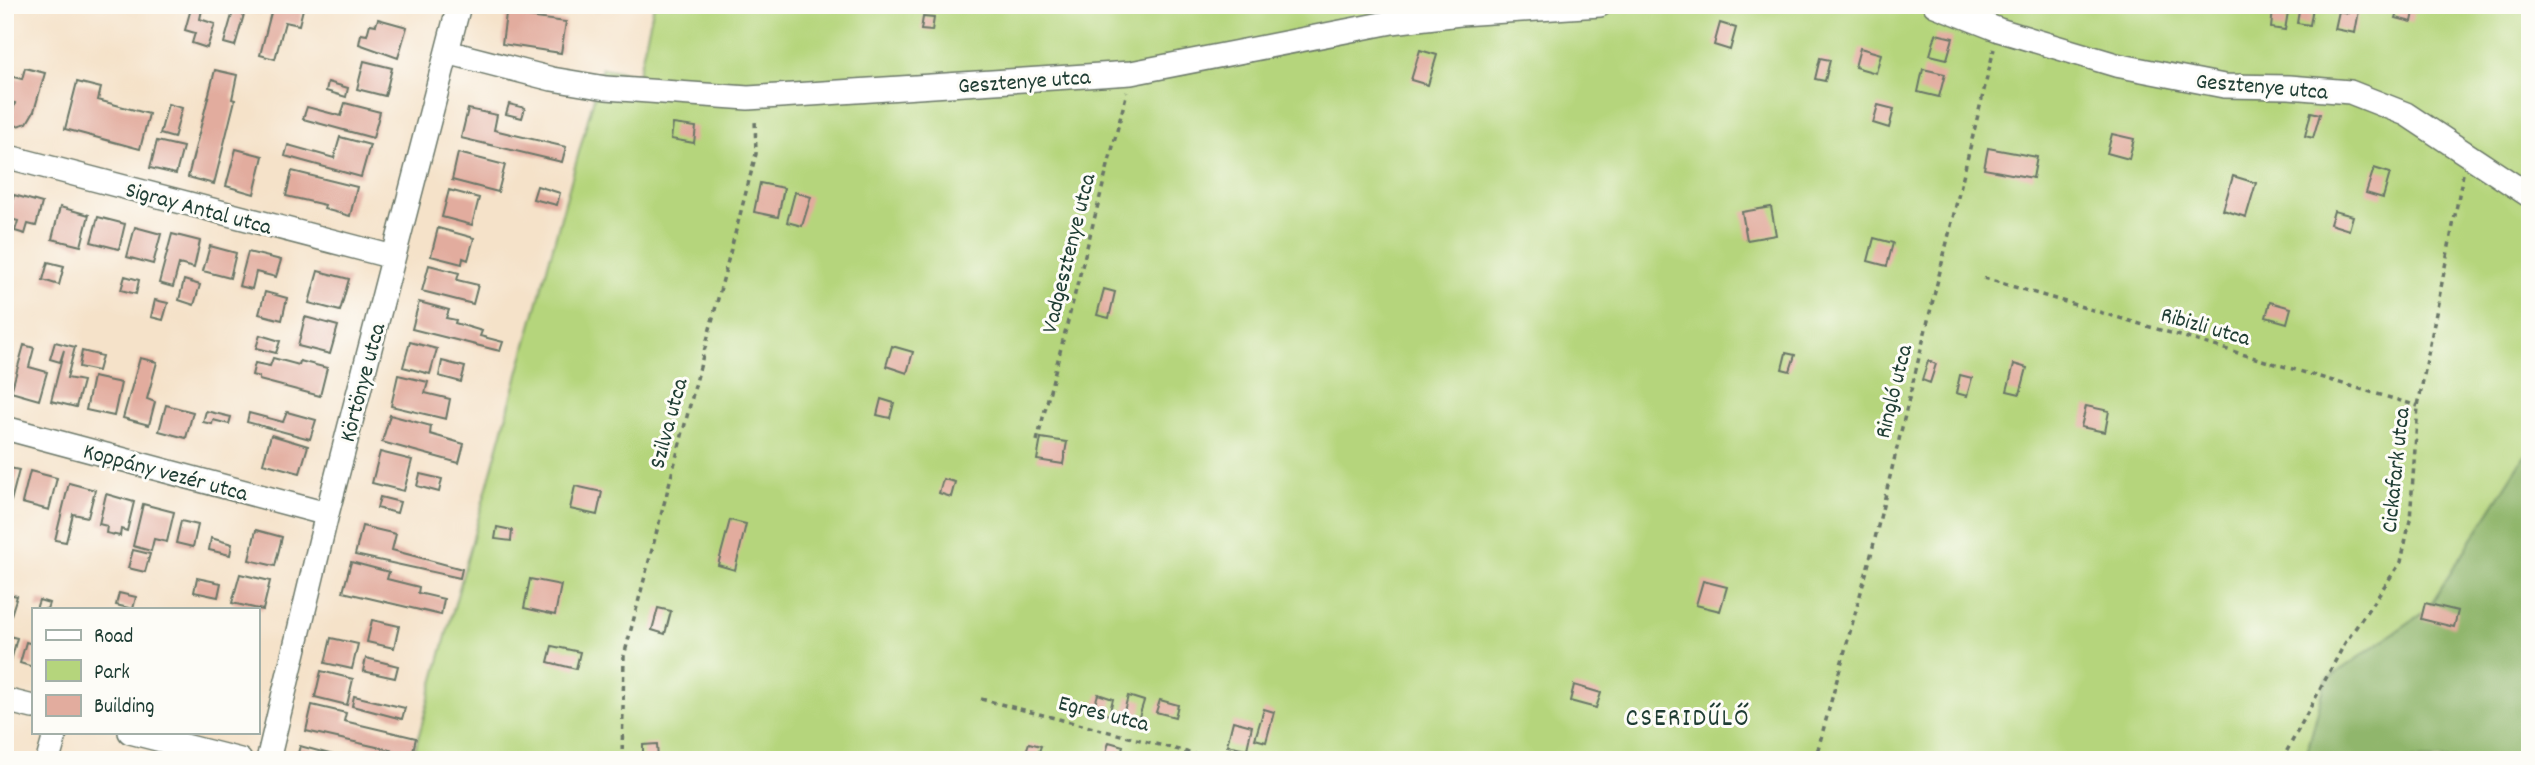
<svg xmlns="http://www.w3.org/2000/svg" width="2535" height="765" font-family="Dekko,sans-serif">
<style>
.green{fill:#b5d57c;stroke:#6a8958;stroke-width:2}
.forest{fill:#90b66c;stroke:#587a50;stroke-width:2}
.building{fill:#e2ac9e}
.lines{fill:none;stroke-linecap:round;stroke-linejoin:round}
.minor-casing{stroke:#6a7768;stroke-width:26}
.path{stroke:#6a7768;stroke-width:3.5;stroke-dasharray:5 5;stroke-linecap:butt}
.minor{stroke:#fff;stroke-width:23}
.labels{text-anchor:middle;stroke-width:6;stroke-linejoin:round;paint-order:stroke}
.street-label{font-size:23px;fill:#1f3d34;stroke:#fdfcf7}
.quarter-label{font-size:26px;letter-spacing:2px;fill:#1f3d34;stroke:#fdfcf7}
</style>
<rect width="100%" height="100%" fill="#fdfcf7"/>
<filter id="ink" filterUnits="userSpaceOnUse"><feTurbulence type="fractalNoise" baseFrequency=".0143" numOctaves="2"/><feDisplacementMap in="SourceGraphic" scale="14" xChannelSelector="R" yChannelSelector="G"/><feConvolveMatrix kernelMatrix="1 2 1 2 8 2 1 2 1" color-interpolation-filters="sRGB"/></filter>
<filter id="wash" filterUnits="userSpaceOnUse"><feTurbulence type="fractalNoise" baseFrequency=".00686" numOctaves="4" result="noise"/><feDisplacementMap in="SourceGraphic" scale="28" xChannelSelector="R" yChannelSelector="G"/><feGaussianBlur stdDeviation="1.57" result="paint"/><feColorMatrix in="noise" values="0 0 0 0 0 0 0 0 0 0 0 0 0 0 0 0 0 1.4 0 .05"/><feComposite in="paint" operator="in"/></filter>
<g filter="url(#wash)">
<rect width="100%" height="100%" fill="#f5e2c9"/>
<path class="green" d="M654,5h1876v448l-5,3 -98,154 -101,70 -21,80h-1893l190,-692 36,7z"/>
<path class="forest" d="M2530,453v307h-225l21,-80 101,-70 98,-154z"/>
<g id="blocks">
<path class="building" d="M192,5h11l-3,14 15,5 -8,24 -15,-5 3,-10 -10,-3z
M227,5h35l-2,9 -15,-3 -10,35 -11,-3 10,-35z
M273,5h31l-5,20 -14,-3 -10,37 -15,-4z
M578,5h22l-1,6 -22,-3z
M2300,5l13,2 -3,18 -13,-2z
M2349,5h11l-5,28 -20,-4 4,-18 9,2z
M2400,5l15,2 -3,15 -16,-4z
M2273,10l15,2 -3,18 -14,-2z
M506,14l60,8 -5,31 -59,-9z
M923,17l11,1 -2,13 -11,-1z
M378,19l29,8 -9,31 -39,-14 2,-10 6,1 3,-11 6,1z
M1720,23l16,5 -6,22 -16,-5z
M1936,34l17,4 -6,21 -17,-4z
M1860,48l21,6 -5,19 -21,-6z
M1420,50l17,5 -9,30 -17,-5z
M1820,58l10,2 -5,21 -10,-2z
M364,61l28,7 -7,28 -28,-7z
M25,68l20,5 -11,38 -7,12 -10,3 -7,-3 5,-20 -10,-2v-26l17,4z
M1923,69l22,5 -6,23 -21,-5z
M215,70l22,5 -5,24 3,1 -21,84 -26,-7z
M77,82l24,6 -3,12 51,14 -9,35 -75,-20z
M328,82l20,6 -2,9 -20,-6z
M345,103l35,9 -7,26 -70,-19 4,-12 34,9z
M168,104l14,4 -8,30 -14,-4z
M509,104l16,4 -3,10 -16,-4z
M1878,105l16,4 -5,19 -16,-5z
M468,109l29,6 -3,15 72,17 -4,15 -101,-24z
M2311,112l9,2 -7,24 -8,-2z
M673,124l23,3 -2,16 -23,-4z
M2112,134l22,5 -5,20 -22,-6z
M340,137l30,8 -9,32 -76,-21 3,-11 46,13z
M157,141l26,6 -7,27 -26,-6z
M1988,148l49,9 -4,21 -49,-9z
M236,149l27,7 -9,38 -28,-8z
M458,153l47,12 -7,27 -46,-12z
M2374,168l16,5 -7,25 -17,-5z
M292,171l65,16 -7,29 -26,-7 1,-4 -39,-9z
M2233,176l23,7 -10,34 -23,-7z
M760,183l24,5 -6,29 -24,-5z
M537,186l23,7 -3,12 -24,-6z
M449,190l30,8 -7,27 -30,-8z
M795,192l16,5 -9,29 -15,-4z
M14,195l28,8 -6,23 -8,-2 -3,10 -10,-3 3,-10 -11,-3z
M60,207l29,8 -8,31 -29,-7z
M1771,207l5,28 -29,5 -5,-28z
M2334,211l19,5 -4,14 -19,-6z
M98,217l27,7 -6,25 -28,-7z
M135,227l26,7 -8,30 -26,-7z
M438,228l36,10 -6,22 -5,-2 -1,6 -31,-8z
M172,234l28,7 -6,27 -15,-4 -6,23 -14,-4z
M1874,238l19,5 -6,23 -19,-5z
M210,246l26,7 -6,25 -27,-7z
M248,252l33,8 -5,17 -20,-5 -4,17 -13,-3z
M48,262l16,4 -5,19 -16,-5z
M429,265l30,8 -2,7 21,5 -5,19 -51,-13z
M318,271l31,8 -9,32 -31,-8z
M125,276l14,4 -3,14 -15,-4z
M184,280l16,5 -6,20 -15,-5z
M1104,289l11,3 -6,26 -12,-3z
M265,292l22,6 -5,22 -23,-6z
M155,300l13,3 -5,17 -12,-3z
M419,302l30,8 -3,8 10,2 -1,3 27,8 -2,5 23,6 -3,9 -88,-22z
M2270,302l21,6 -4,15 -21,-6z
M305,317l33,9 -8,28 -32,-8z
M260,335l20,6 -4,12 -20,-5z
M55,342l20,5 -8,31 16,3 -7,26 -25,-6 13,-51 -4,12 -10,-3z
M410,342l27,7 -7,25 -27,-7z
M24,345l10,3 -5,19 18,5 -8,28 -28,-8z
M892,346l21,6 -6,21 -21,-7z
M82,351l20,5 -4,15 -19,-4z
M1786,353l9,2 -5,16 -8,-2z
M140,358l17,4 -10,37 8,3 -6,23 -26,-7z
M273,358l26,7 1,-4 27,7 -7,28 -61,-16v-3l-7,-2 3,-12 15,3z
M442,361l23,6 -4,15 -22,-6z
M1928,361l8,3 -6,19 -8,-3z
M2014,364l13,4 -7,26 -13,-3z
M398,375l30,7 -3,11 25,6 -4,20 -55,-13z
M1960,375l12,3 -5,18 -11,-3z
M93,377l28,6 -7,33 -28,-6z
M881,399l13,4 -4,15 -13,-3z
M166,405l27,7 -7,26 -27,-7z
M2086,406l23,5 -4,21 -24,-5z
M206,411l25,6 -2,7 -16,-4 -1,4 -9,-2z
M287,412l29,8 -6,19 -63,-17 2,-9 34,9z
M390,415l41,11 -1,8 34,10 -5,19 -77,-21z
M271,435l37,11 -8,27 -37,-10z
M1041,438l26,4 -4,22 -26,-4z
M380,452l32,8 -8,31 -32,-8z
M5,467l14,3 -8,31 -6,-1z
M30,471l27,7 -8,32 -27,-7z
M420,474l22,5 -3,13 -22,-6z
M943,479l12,3 -4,15 -12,-4z
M69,483l26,7 -7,27 -15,-3 -7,28 -11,-2z
M575,486l27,6 -5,23 -27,-6z
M106,494l28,8 -7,29 -6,-2 -1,7 -14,-3 1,-7 -8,-2z
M380,497l20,5 -3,11 -20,-5z
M143,504l31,8 -7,30 -13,-3 -3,12 -18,-5z
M730,520l16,4 -11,46 -17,-5z
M181,521l17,4 -5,22 -17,-4z
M362,526l34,8 -4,16 70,19 -2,9 -105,-23z
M497,527l15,3 -1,11 -16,-2z
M256,530l26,7 -7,29 -26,-6z
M211,538l21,6 -2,11 -21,-5z
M133,550l17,4 -5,18 -17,-4z
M351,562l38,10 -2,7 32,8 -1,6 26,6 -3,16 -98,-23z
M240,574l30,7 -7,29 -31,-7z
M197,578l24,5 -3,14 -24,-5z
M530,579l31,6 -6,30 -31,-7z
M1703,581l24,6 -7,24 -24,-6z
M5,593l12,3 -11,35h-1z
M119,593l17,4 -3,12 -17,-4z
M39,600l10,3 -2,6h-11z
M2425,603l33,8 -4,16 -33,-8z
M658,608l13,3 -6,23 -13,-4z
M372,620l27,6 -5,22 -27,-6z
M5,635l12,3 -7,27 -5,-2z
M331,638l27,6 -6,25 -27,-6z
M26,642l7,2v23l-13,-4z
M552,646l28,6 -4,17 -28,-7z
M366,658l32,8 -3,12 -32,-7z
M321,671l32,8 -6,26 -32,-8z
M1574,685l27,8 -5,15 -26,-7z
M1098,694l15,5 -4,16 -16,-4z
M354,696l51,12 -3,11 -50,-13z
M1128,696l16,5 -6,19 -15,-5z
M1160,700l18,5 -3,12 -19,-5z
M312,705l34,8 -2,8 72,17 -4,17 -106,-24z
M1264,709l10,3 -8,30 -11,-3z
M1233,721l19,5 -5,23 -20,-4z
M1109,742l14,4 -4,14h-15z
M1029,743l12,3 -5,14h-13z
M657,744l1,16h-15v-15z
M300,746l37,10 -1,4h-40z"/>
</g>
</g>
<g filter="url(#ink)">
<use href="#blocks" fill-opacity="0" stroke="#6a7768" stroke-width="2"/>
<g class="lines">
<defs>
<path id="minor" d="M1935,5l64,25 117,35 108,21 65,1 61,5 56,22 124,82
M447,52l105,27 54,9 142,10 383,-25 261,-51 68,-8 140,-9
M5,156l388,101
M5,428l322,86
M5,700l28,7
M130,732l110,28
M48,760l8,-28
M268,760l59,-246 132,-509"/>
</defs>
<use href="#minor" class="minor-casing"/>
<path class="path" d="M1984,278l434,128
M1037,441l90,-349
M981,699l237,61
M622,760l2,-104 132,-502 -1,-36
M1815,760l55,-201 124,-510
M2282,760l63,-117 56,-81 9,-42 8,-114 45,-232"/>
<use href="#minor" class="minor"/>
</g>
</g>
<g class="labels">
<g class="street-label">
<text transform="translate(1024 80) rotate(-4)" y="8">Gesztenye utca</text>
<text transform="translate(2262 85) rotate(5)" y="8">Gesztenye utca</text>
<text transform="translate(199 207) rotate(15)" y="8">Sigray Antal utca</text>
<text transform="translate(1067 253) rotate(-76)" y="8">Vadgesztenye utca</text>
<text transform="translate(2206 325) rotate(16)" y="8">Ribizli utca</text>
<text transform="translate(361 382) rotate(-75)" y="8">Körtönye utca</text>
<text transform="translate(1892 391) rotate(-76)" y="8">Ringló utca</text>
<text transform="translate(667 423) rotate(-75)" y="8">Szilva utca</text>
<text transform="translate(2394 470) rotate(-84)" y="8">Cickafark utca</text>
<text transform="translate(166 471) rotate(15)" y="8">Koppány vezér utca</text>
<text transform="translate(1104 712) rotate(14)" y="8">Egres utca</text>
</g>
<g class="quarter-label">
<text x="1688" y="725">CSERIDŰLŐ</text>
</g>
</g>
<rect width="2535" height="765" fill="none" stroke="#fdfcf7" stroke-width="28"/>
<rect x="32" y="608" width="228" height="126" fill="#fdfcf7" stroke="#a4b0a9" stroke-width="2"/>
<rect x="46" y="630" width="35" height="10" fill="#ffffff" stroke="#a4b0a9" stroke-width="2"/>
<text x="94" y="642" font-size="21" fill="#1f3d34">Road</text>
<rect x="46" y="660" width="35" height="21" fill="#b5d57c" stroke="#a4b0a9" stroke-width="2"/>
<text x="94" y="678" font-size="21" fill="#1f3d34">Park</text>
<rect x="46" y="695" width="35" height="21" fill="#e2ac9e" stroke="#a4b0a9" stroke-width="2"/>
<text x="94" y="712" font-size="21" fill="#1f3d34">Building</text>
</svg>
